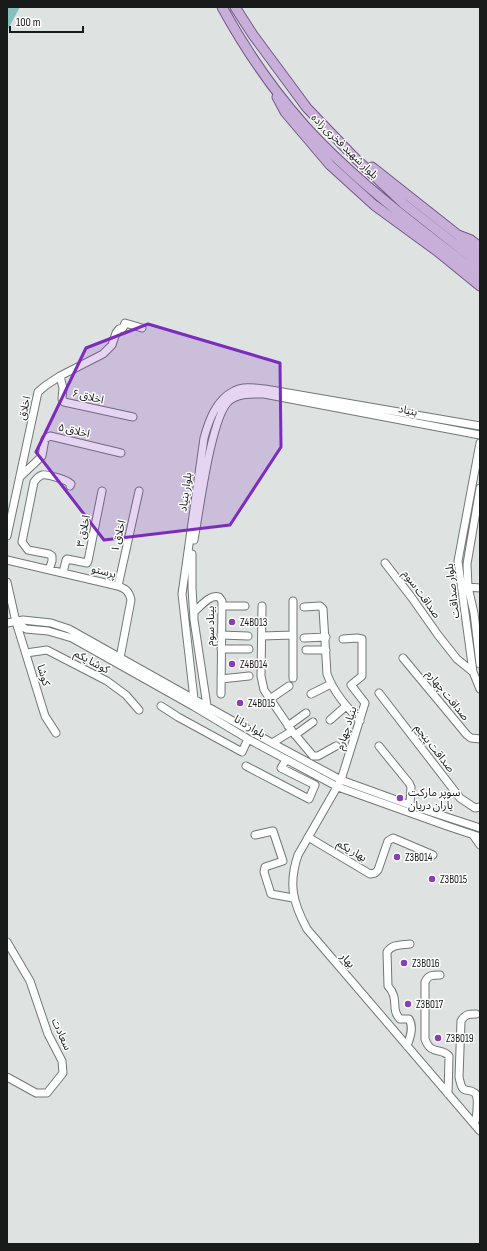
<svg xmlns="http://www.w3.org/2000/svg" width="487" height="1251" font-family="'Sofia Sans Condensed','Noto Sans Arabic',sans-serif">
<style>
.green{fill:#84c1ba}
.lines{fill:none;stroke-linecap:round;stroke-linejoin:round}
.minor-casing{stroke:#727777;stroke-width:9}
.major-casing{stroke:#735986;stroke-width:11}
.minor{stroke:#fff;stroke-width:7}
.major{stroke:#c8afd9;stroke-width:9}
.marked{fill:#7b2cbf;fill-opacity:0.2;stroke:#7b2cbf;stroke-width:3;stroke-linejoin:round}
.poi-dot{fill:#873fb2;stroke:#fff;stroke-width:1.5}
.labels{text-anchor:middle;stroke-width:3;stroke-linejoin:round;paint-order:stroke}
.street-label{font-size:11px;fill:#191b1a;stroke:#fff}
.poi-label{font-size:11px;fill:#191b1a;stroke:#fff;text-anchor:start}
</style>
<rect width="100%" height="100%" fill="#dee3e2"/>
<path class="green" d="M7,7h13l-13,24z"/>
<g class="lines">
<defs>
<path id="minor" d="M60,376l3,12 -1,11 2,3 69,15
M480,443l-22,118 15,111 7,17
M20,477l20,-19 2,-2 3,-17 5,-3 71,17
M480,488l-13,76 1,23 6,26 6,51
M7,536l31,-144 7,-6 15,-10 43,-22 9,-9 4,-12 3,-4 4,-1 2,-5 17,5
M194,540c5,-26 17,-124 35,-139 9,-8 24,-7 35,-7l216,41
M192,554v34l2,32 13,86 -2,7
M7,560l111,26c8,3 11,5 13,14l-11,58
M385,563l27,35 26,37 19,24 16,13
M49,570l3,-9v-5l-3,-2 -21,-4 -6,-8 12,-60c2,-3 5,-6 8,-7 6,-1 25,5 29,9l-1,2
M63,573l3,-13 1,-1 20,4 1,-2 14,-70
M7,582l9,40 29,94 11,17
M118,586l21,-95
M468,587l12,1
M222,606h23
M262,606l-1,70 3,14 28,41 21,25h5l18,-10
M304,607l16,-1 3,3 4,65c7,19 20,33 33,47
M194,616v-4c7,-6 16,-18 25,-15l3,4 -1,93
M16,622l10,7 22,2 24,7 121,68 55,33 90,48 109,39 33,11
M7,623l16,-3 28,3 18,6 203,114 69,37 69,25 70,23
M221,635l27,1
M293,635v43
M262,636l31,-1v-34
M304,638l22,-1
M343,639l14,-1 5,1v37l-11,9 14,18 -24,77 -43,75c-10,29 -5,48 9,74l173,202
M221,649h28
M306,650h20
M26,653l21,-3 60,31 19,14 13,15
M403,658l64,77 4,3 9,1
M221,679l28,-3
M379,693l81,105 15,10 5,-1
M311,694l20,-10
M270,699l19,-13
M161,706l17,11 64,35 6,-13
M193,706l1,-7 -12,-105 22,-156c5,-18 12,-38 30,-47 9,-5 21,-3 31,-2l215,37
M330,720l16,-14
M288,726l18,-13
M295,735l18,-13
M272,743l20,-12
M379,746l30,37 2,4 -1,18
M246,766l63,33 6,-14 -34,-17 5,-8
M255,835l18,-4 10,30 -18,6 -1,5 7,22 22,4
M473,835l7,10
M308,837l62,37 5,-1 3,-3 10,-29 5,-3 40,17
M7,942l23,39 18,53 14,27 1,12 -16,20h-11l-29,-16
M440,975c-8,0 -12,0 -15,7v57c6,17 16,8 24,17l-1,38
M407,1046c3,-8 7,-19 2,-27h-9c-10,-10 0,-20 -12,-33l-1,-34c5,-8 14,-7 23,-8
M474,1124c3,-5 5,-27 1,-31 -9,-7 -12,4 -16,-16l2,-56c4,-7 8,-7 15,-7"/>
<path id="major" d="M222,7c23,42 51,83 83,119 51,56 115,103 175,149
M235,7l18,28 54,73 47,49 50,47 76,60
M277,97l8,15 45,53 44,40 63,46 43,35
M372,167l86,68 13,5 9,7
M460,237l8,9 12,9"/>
</defs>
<use href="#minor" class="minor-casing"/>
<use href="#major" class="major-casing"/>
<use href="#minor" class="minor"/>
<use href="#major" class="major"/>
</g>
<path class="marked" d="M148,324l132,39 1,84 -51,78 -126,15 -68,-88 50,-104z"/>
<g class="poi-dot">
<circle cx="232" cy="622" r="4"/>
<circle cx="232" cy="664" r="4"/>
<circle cx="240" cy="703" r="4"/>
<circle cx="400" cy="798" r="4"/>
<circle cx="397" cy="857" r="4"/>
<circle cx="432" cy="879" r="4"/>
<circle cx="404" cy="963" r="4"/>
<circle cx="408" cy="1004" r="4"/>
<circle cx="438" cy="1038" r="4"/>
</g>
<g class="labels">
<g class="street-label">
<text transform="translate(345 146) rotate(44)" y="4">بلوار شهید فخری زاده</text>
<text transform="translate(88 396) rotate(13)" y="4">اخلاق ۶</text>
<text transform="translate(24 408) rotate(-78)" y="4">اخلاق</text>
<text transform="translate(408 410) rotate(11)" y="4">بنیاد</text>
<text transform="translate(74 430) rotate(13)" y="4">اخلاق ۵</text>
<text transform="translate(185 492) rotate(-82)" y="4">بلوار بنیاد</text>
<text transform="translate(83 531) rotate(-79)" y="4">اخلاق ۳</text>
<text transform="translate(118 536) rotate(-77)" y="4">اخلاق ۱</text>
<text transform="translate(104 571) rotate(14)" y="4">پرستو</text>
<text transform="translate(452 591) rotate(-97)" y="4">بلوار صداقت</text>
<text transform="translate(422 594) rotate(54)" y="4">صداقت سوم</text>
<text transform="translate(210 626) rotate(-90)" y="4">بیناد سوم</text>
<text transform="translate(92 661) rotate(28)" y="4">کوشا یکم</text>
<text transform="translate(44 675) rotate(73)" y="4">کوشا</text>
<text transform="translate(448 695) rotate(51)" y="4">صداقت چهارم</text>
<text transform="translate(250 726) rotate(30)" y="4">بلوار دانا</text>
<text transform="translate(346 728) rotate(-72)" y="4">بنیاد چهارم</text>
<text transform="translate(435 748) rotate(52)" y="4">صداقت پنجم</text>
<text transform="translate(352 850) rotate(30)" y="4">بهار یکم</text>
<text transform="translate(348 960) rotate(48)" y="4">بهار</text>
<text transform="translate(62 1034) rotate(66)" y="4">سعادت</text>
</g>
<g class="poi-label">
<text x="240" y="626">Z4B013</text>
<text x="240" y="668">Z4B014</text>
<text x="248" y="707">Z4B015</text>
<text x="408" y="796">سوپر مارکت<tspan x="408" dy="13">یاران دریان</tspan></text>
<text x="405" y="861">Z3B014</text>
<text x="440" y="883">Z3B015</text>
<text x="412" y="967">Z3B016</text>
<text x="416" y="1008">Z3B017</text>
<text x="446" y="1042">Z3B019</text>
</g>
</g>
<rect width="487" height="1251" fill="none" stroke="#191b1a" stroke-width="16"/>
<path d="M10 26v6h73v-6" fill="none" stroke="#191b1a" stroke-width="2"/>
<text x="16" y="26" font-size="12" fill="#191b1a" stroke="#ffffff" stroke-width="3" paint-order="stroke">100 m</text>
</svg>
